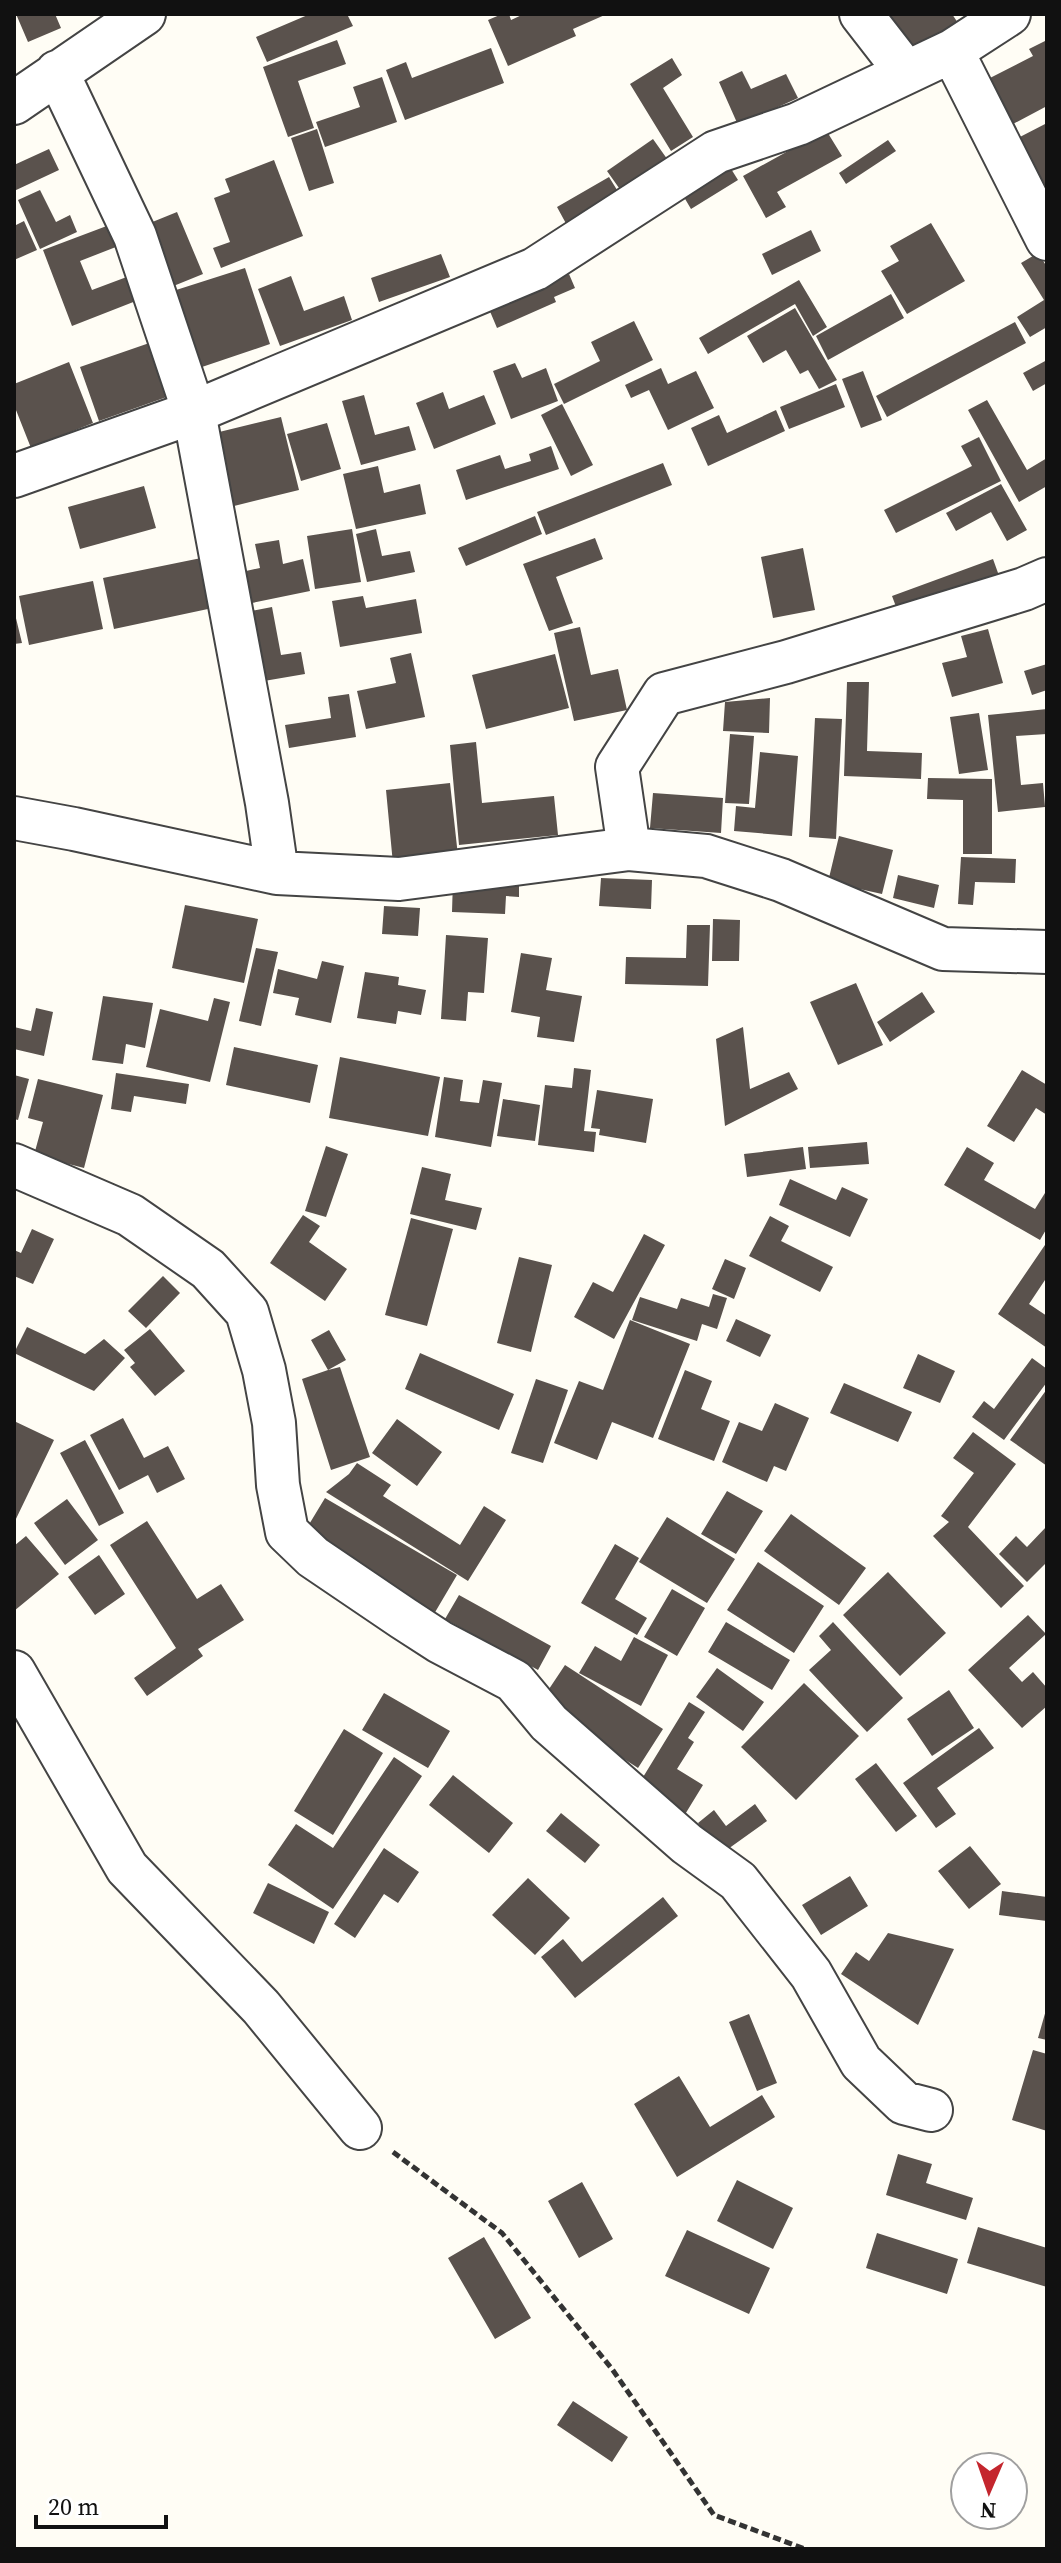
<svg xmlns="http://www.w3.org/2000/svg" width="1061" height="2563" font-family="'Source Serif 4',serif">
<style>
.building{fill:#5a524d}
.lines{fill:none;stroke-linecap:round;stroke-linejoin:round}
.street-casing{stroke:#444;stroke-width:46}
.path{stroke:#333;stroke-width:5;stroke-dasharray:8 4;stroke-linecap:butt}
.street{stroke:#fff;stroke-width:42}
</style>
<rect width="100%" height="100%" fill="#fffdf5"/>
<path class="building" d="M16,14h39l6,14 -33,14z
M310,14h37l6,12 -86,36 -11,-25z
M502,14h7l2,6 13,-6h83l-34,15 3,7 -68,30 -20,-46z
M880,14h72l6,9 -50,33z
M337,40l9,24 -48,17 16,47 -26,9 -25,-70z
M1047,40v66l-34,18 -23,-46 43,-22 -4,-7z
M491,48l13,35 -99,37 -19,-50 20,-8 6,16z
M672,58l10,17 -19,13 30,49 -22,14 -41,-67z
M742,71l9,18 35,-15 12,24 -60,27 -19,-43z
M382,77l15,45 -72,25 -9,-25 44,-15 -7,-20z
M1047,123v85l-35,-67z
M317,129l17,54 -25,8 -18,-53z
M826,130l16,26 -65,36 9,15 -20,11 -23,-42z
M653,139l17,24 -46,32 -17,-24z
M888,140l8,11 -50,33 -7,-11z
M49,149l10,21 -45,21v-26z
M274,160l29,76 -82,32 -8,-20 17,-6 -16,-44 16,-6 -5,-13z
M728,164l10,16 -47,29 -10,-17z
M609,177l13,21 -53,31 -12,-22z
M40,190l16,32 14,-7 7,17 -37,17 -22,-49z
M177,212l26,62 -32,13 -26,-62z
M24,221l13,29 -23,10v-34z
M931,223l34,58 -58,33 -26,-43 18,-10 -9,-15z
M112,224l9,21 -41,16 12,29 40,-15 9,24 -69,27 -29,-76z
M811,230l10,21 -49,24 -10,-21z
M1038,253l9,14v60l-17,10 -13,-20 27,-17 -23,-37z
M441,254l9,23 -71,25 -8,-24z
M245,268l25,76 -71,24 -26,-77z
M569,274l6,14 -21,9 2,5 -59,26 -8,-19z
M291,276l13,35 40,-15 8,24 -72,26 -22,-57z
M799,280l28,47 -14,9 -18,-32 -87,50 -9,-16z
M891,294l13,24 -76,42 -12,-24z
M795,308l42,72 -18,9 -11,-19 -8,4 -14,-24 -23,13 -16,-27z
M634,321l19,39 -89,44 -10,-20 46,-23 -9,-19z
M1015,322l11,21 -139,74 -11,-21z
M158,340l20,53 -79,28 -19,-54z
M1047,360v23l-14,8 -10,-18z
M69,362l24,61 -62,25 -17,-43v-21z
M515,363l7,15 24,-10 12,33 -47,18 -18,-48z
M661,368l7,16 28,-13 18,37 -46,22 -19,-40 -18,8 -6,-13z
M863,371l19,49 -21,8 -19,-49z
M836,384l9,23 -56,22 -9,-22z
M443,392l6,17 35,-14 12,29 -62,25 -18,-46z
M364,395l11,40 34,-9 7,24 -55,15 -19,-64z
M987,400l40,70 20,-12v28l-28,16 -51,-92z
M562,404l31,61 -22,11 -30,-61z
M776,410l9,21 -77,35 -17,-38 28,-13 8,18z
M281,417l18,73 -69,17 -19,-73z
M327,423l14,46 -40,12 -14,-47z
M979,437l22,44 -105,52 -12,-23 88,-44 -11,-20z
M551,446l8,23 -93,31 -10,-30 44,-15 5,14 26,-8 -2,-7z
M663,463l9,22 -126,50 -9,-23z
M378,466l6,27 36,-9 6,30 -70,15 -13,-55z
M1001,484l26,46 -20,11 -16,-29 -35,19 -10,-18z
M144,486l12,42 -76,21 -12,-42z
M535,516l7,18 -76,32 -8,-18z
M352,529l9,53 -46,7 -8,-53z
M376,529l6,27 28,-5 5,21 -48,10 -11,-48z
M595,538l8,21 -47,18 17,46 -24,8 -26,-67z
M279,540l4,24 20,-5 7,32 -58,12 -6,-32 14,-3 -5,-24z
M803,548l12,62 -42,8 -12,-61z
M211,556l11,50 -108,23 -11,-51z
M993,559l9,25 -101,36 -9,-24z
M93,581l10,48 -74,16 -10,-49z
M363,596l3,12 50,-9 6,34 -82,14 -8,-46z
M272,607l9,48 20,-3 4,22 -41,7 -13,-70z
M14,610l8,33 -8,1z
M580,627l11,48 27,-6 9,41 -53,11 -20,-88z
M988,629l15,54 -51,14 -10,-34 25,-6 -6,-21z
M411,653l14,64 -59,12 -9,-38 39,-8 -6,-25z
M555,654l14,54 -83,21 -14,-54z
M1047,664v26l-15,5 -8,-24z
M847,682h22l-2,69 55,2 -1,26 -77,-3z
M349,694l7,43 -67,11 -4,-23 46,-7 -3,-21z
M770,698l-1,35 -46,-2 2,-29z
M1047,709v25l-31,2 5,49 22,-2 2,24 -47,5 -10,-97z
M979,713l9,57 -29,4 -9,-57z
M815,718l27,1 -6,120 -27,-2z
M730,734l24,2 -5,68 -24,-1z
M476,742l6,61 72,-7 4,39 -99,10 -9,-100z
M760,752l38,4 -6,80 -58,-5 2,-25 19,2z
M928,778l64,1v75h-29v-54l-36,-1z
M450,783l8,73 -65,8 -7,-74z
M653,793l70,5 -2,35 -71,-5z
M839,836l54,14 -11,44 -54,-12z
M961,857l55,2 -1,24 -40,-1 -2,23 -15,-1z
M898,875l41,10 -5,23 -41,-10z
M601,878l51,2 -1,29 -52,-3z
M453,879l66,3v15l-13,-1 -1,18 -53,-2z
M185,905l73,14 -14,64 -72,-15z
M384,906l36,2 -2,28 -36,-2z
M713,919l27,1 -1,41h-27z
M687,925h23l-2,61 -83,-2 1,-27 60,1z
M446,935l42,3 -4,55 -16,-1 -2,29 -25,-2z
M256,948l22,4 -17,74 -22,-5z
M521,953l31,5 -6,32 36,6 -8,46 -37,-5 3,-20 -29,-5z
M322,961l22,5 -13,57 -36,-8 4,-17 -26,-5 5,-24 39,10z
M365,972l34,5 -1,8 28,5 -5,25 -23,-4 -2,13 -39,-6z
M856,983l27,62 -45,20 -28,-63z
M922,992l13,20 -45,30 -13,-20z
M103,996l50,7 -8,45 -19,-4 -3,20 -31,-4z
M214,998l16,4 -20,80 -64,-15 14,-58 48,12z
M36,1008l17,4 -9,44 -30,-7v-22l17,4z
M743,1027l7,62 39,-17 9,17 -73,37 -9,-87z
M234,1047l84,18 -8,38 -84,-18z
M340,1057l100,20 -12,59 -99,-18z
M574,1068l17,2 -7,61 12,1 -2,20 -56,-7 7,-60 27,3z
M1022,1070l25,15v30l-11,-7 -22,34 -27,-16z
M116,1073l73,11 -3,20 -52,-8 -3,16 -20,-3z
M14,1075l15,4 -11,41 -4,-1z
M444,1077l19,3 -3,21 19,2 4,-23 19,3 -11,64 -56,-10z
M38,1079l65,16 -19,73 -50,-13 9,-33 -15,-4z
M597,1090l56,9 -7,44 -47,-8 1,-6 -9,-1z
M503,1099l37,6 -5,36 -38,-5z
M867,1142l2,22 -59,4 -2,-21z
M326,1146l22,8 -22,63 -21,-6z
M803,1147l3,22 -59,8 -3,-23z
M967,1147l27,16 -10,17 51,29 10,-16 2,1v34l-7,12 -96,-55z
M422,1167l29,7 -6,26 37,8 -6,22 -66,-16z
M790,1179l46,21 6,-13 26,12 -18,38 -71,-32z
M303,1215l17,11 -11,16 38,27 -22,32 -55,-38z
M770,1216l19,10 -8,15 52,26 -13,25 -71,-36z
M411,1218l42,11 -26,97 -42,-11z
M32,1229l22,10 -21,45 -19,-8v-26l7,3z
M644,1234l21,11 -51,94 -40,-22 19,-35 20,10z
M1047,1242v35l-18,27 18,12v32l-49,-34z
M519,1257l33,8 -21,87 -34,-9z
M725,1259l21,9 -12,31 -22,-10z
M163,1276l17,17 -34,35 -18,-17z
M713,1294l14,4 -10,31 -15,-5 -5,17 -65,-21 8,-23 37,12 4,-11 28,9z
M736,1319l35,16 -11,22 -34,-16z
M630,1320l60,24 -37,94 -41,-16 -15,38 -43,-17 25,-62 24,9z
M27,1327l58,27 19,-15 21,19 -31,33 -80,-38z
M150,1329l35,42 -30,25 -25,-29 5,-4 -11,-13z
M329,1330l17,30 -18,10 12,-3 30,90 -39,13 -29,-91 26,-9 -17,-30z
M420,1353l94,41 -15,36 -94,-41z
M918,1354l37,17 -15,32 -37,-15z
M1032,1358l15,11v13l-43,58 -32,-23 12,-16 10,8z
M685,1370l27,11 -11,28 29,12 -16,40 -56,-22z
M536,1379l32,11 -25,73 -32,-10z
M844,1383l68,29 -14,30 -68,-29z
M1047,1389v77l-37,-26z
M775,1403l34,15 -23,53 -12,-5 -7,16 -45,-20 17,-40 23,9z
M123,1418l21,40 24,-12 17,33 -28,14 -9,-18 -29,15 -29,-55z
M397,1419l45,33 -25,34 -45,-33z
M14,1421l40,19 -40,83z
M973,1432l43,32 -48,63 56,59 -23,22 -68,-72 16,-14 -8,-6 33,-43 -21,-15z
M85,1440l39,73 -25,13 -39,-73z
M357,1463l34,22 -8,11 77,49 24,-39 22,14 -38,61 -142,-89 23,-18z
M727,1491l36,20 -27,43 -35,-20z
M325,1498l132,77 -23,39 -132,-78z
M67,1499l31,41 -33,25 -31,-42z
M791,1514l75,54 -27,37 -75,-54z
M667,1517l68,42 -28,44 -68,-41z
M147,1521l50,78 24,-15 23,36 -46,29 5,7 -56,40 -13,-18 42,-30 -66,-103z
M1047,1526v36l-20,20 -28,-28 17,-18 11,11z
M26,1536l33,38 -45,37v-65z
M615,1544l24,14 -24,41 32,19 -10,17 -56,-32z
M99,1555l26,39 -30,21 -27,-38z
M758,1562l66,44 -30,47 -67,-43z
M888,1572l58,61 -46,43 -57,-61z
M672,1589l33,19 -28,48 -33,-19z
M459,1595l92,51 -13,24 -93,-51z
M1028,1615l18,19 -37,34 13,14 11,-10 14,16v18l-25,22 -54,-58z
M726,1622l64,38 -18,30 -64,-38z
M833,1622l70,76 -36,34 -58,-62 22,-20 -12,-14z
M634,1637l34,18 -27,51 -62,-33 16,-27 26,15z
M565,1665l98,64 -25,39 -99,-64z
M717,1668l47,34 -21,29 -47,-34z
M804,1683l55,53 -63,64 -55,-53z
M949,1690l25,38 -42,28 -25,-37z
M384,1693l66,38 -22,37 -66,-38z
M689,1702l16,10 -17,26 6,4 -17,27 26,16 -19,31 -47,-29z
M979,1728l15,20 -57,40 19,26 -20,14 -33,-45z
M344,1729l39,24 -50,82 -39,-24z
M394,1757l28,19 -89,133 -65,-44 28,-41 37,24z
M876,1763l41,53 -21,16 -41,-53z
M453,1775l60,48 -24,30 -60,-48z
M755,1804l12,17 -46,33 -23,-31 16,-13 12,16z
M561,1813l39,32 -15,18 -39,-32z
M970,1846l31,38 -32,25 -31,-38z
M384,1848l35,24 -21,31 -14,-9 -29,44 -21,-14z
M850,1876l18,30 -47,29 -19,-30z
M528,1878l42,40 -35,37 -43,-40z
M268,1883l61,29 -15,32 -61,-31z
M1002,1891l45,6v24l-48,-6z
M663,1897l15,19 -103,82 -34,-41 22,-18 19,23z
M888,1933l66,16 -36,76 -77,-51 15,-22 13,9z
M1046,2010h1v30l-9,-2z
M749,2014l28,69 -20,8 -28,-69z
M1033,2050l14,4v77l-35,-11z
M679,2076l31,51 52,-32 13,22 -98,60 -43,-73z
M898,2154l34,10 -6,19 47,15 -7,22 -80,-25z
M737,2180l56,28 -20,41 -56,-28z
M582,2182l31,57 -34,19 -31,-57z
M978,2227l69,21v39l-80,-24z
M687,2230l83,38 -21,46 -84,-38z
M877,2233l81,26 -11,35 -81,-26z
M484,2237l47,81 -36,21 -47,-81z
M573,2401l55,36 -16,25 -55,-37z"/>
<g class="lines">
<defs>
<path id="street" d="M861,14l45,58
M952,51l95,188
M57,72l78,164 59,176 73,391 10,70
M14,103l130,-89
M14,476l180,-64 341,-143 181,-117 82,-28 154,-73 57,-37
M14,818l60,11 203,44 122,6 230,-30 77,7 75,24 162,69 104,3
M629,849l-12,-82 47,-73 122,-32 238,-73 23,-10
M14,1165l116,50 78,54 39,43 17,58 10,53 4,62 9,47 26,25 90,61 37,24 74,39 35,42 138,121 51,37 73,93 50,88 43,41 27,7
M14,1672l113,196 134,139 99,121"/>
</defs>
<use href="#street" class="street-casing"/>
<path class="path" d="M393,2152l109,81 110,136 102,146 91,34"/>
<use href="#street" class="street"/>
</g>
<rect width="1061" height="2563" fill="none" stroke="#111111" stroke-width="32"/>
<g transform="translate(989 2491) rotate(182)"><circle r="38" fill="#ffffff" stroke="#a0a0a0" stroke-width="2"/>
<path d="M0-6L14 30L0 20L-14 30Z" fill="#c4262e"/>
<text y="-12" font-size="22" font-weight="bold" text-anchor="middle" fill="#111111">N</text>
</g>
<path d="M36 2515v12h130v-12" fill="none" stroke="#111111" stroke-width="4"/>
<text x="48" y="2515" font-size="24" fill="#111111" stroke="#ffffff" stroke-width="6" paint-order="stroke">20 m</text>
</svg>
